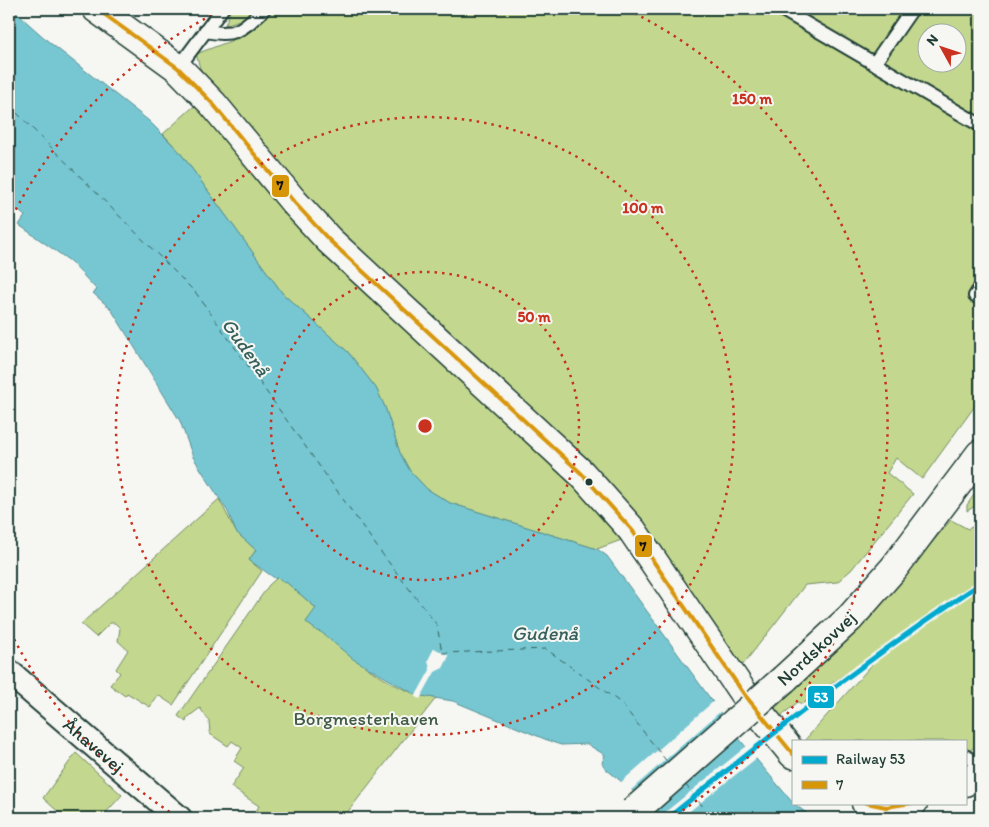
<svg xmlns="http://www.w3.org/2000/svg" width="989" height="827" font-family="Itim,sans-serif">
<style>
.green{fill:#c3d88e;stroke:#718a61;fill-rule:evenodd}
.water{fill:#77c7d2;stroke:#549093}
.pier{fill:#f6f6f2}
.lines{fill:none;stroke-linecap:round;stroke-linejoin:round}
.ferry{stroke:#35605c;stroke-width:1;stroke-dasharray:6 5;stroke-linecap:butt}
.lane-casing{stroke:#1f3d34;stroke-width:16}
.street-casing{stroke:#1f3d34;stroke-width:28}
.secondary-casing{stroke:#1f3d34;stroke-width:31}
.lane{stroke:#f6f6f2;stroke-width:12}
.street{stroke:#f6f6f2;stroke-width:24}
.secondary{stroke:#f6f6f2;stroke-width:28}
.secondary-bridge-casing{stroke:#1f3d34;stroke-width:31;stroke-linecap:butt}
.secondary-bridge{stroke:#f6f6f2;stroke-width:28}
.bus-1-casing{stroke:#f6f6f2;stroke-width:8}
.bus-1{stroke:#d79608;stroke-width:4}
.rail-1-casing{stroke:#f6f6f2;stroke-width:9}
.rail-1{stroke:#00a9ce;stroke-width:5}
.ring{fill:none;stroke:#c8321e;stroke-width:2.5;stroke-dasharray:2.5 5}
.bus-dot{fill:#1f3d34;stroke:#f6f6f2;stroke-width:2}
.labels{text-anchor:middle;stroke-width:4;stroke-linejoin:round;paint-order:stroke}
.street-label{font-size:19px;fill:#1f3d34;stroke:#f6f6f2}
.park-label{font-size:19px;fill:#405c46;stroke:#f6f6f2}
.water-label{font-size:20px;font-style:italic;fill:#35605c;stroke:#f6f6f2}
.centre{fill:#c8321e;stroke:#f6f6f2;stroke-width:2.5}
.ring-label{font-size:15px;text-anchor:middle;font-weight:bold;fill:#c8321e;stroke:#f6f6f2;stroke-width:4;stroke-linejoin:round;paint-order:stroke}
.line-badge{stroke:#f6f6f2;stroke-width:2}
.badge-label{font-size:14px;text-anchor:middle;font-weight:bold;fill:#fff}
.pale-badge-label{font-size:14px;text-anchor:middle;font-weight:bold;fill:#111}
</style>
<rect width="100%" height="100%" fill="#f6f6f2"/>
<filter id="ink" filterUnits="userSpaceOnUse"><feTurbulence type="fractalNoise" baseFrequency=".02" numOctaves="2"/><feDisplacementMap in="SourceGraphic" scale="10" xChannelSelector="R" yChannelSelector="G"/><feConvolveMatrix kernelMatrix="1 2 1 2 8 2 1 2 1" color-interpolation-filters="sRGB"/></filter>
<g filter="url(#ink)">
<path class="green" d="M231,9h749v390l-58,80 -26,-21 -9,15 26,21 -62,76 -14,12 -32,3 -63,81 -99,-134 -46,17 -147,-46 -23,-14 -17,-18 -10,-18 -15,-46 -9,-19 -28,-36 -65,-58 -104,-143 -16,-17 50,-45 -13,-21 -4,-14 37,-14 15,-23 -23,8zM926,32h30v30h-30z
M980,486v17l-13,8v-6z
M219,499l17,33 20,18 -7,10 13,11 -89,134 -15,-10 -8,12 -23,-14 -2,3 -15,-11 10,-12 -4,-4 12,-19 -10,-9 2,-13 -5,-5h-5l-14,14 -15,-13z
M951,520l17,9 12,-6v220l-15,11v-13h-161l89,-100 -91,63 -4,-2 -26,21 -3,-9 94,-90z
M278,577l8,5 31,27 -11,13 11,9h4c28,25 78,65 115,67l-93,120h-91l7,-12 -28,-19 13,-19 -10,-7 8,-13 -10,-7 -4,5 -18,-12 -1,-13 -9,-13 -13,10 -1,4 -8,-6 91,-131z
M76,753l46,42 -21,23h-36l-22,-20z"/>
<path class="water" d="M9,9h3l37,33 100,79 30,30 104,143 65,58 28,36 9,19 15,46 10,18 17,18 23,14 147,46 10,7 134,185 52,62 20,15h-151l-13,-14 -43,-35 -4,-6 3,-8 -18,-11 -26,1 -9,-3 -99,-41 -37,-6 -63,-36 -32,-27 -4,-1 -11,-9 10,-14 -30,-26 -2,1 -6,-6 -2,2 -27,-19 7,-10 -20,-18 -8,-20 -35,-55 -13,-36 -69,-112 -18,-16 4,-3 -27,-29 -51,-36 6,-9 -10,-8 -6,5z"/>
<path class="pier" d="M434,648l15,8 -6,12 -8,4 -15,27 -5,-2 15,-27 -2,-10z
M714,701l7,10 -91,80 -10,-8z
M748,745l10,12 -77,61h-23z"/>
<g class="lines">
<path class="ferry" d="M9,105l187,188 184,258 57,74 5,28 104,-4 75,54 47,60
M685,784l27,34"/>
<defs>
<path id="lane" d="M781,9l199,116
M205,31c31,6 37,-1 59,-22
M874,64l38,-55
M178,68l44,-59
M975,296l5,-8
M965,756l15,8"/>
<g id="street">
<path id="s1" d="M9,672l170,146"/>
</g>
<path id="secondary" d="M97,9l81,59 35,36 81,98 35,38 253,234 50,56 112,164 49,60
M784,679l66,-61 44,-50 86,-114
M965,782l15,-8
M866,803l20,4 27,-4"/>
</defs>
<use href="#lane" class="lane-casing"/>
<use href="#street" class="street-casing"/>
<use href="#secondary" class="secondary-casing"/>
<use href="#lane" class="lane"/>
<use href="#street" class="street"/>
<use href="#secondary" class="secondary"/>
<defs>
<path id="secondary-bridge" d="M633,812l151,-133"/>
</defs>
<use href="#secondary-bridge" class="secondary-bridge-casing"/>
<use href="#secondary-bridge" class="secondary-bridge"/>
<defs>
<path id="bus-1" d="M97,9l81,59 35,36 81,98 35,38 253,234 50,56 112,164 49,60
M867,803l19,4 25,-4"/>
</defs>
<use href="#bus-1" class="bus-1-casing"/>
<use href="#bus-1" class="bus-1"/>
<defs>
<path id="rail-1" d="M668,818c101,-82 203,-162 312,-234"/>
</defs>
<use href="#rail-1" class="rail-1-casing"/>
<use href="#rail-1" class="rail-1"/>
</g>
</g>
<g class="ring">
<circle cx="425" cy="426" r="154"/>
<circle cx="425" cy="426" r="309"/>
<path d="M176 816A463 463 0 0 1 9 629M9 223A463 463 0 0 1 222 10M628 10A463 463 0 0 1 674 816"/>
</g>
<circle class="bus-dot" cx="589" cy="482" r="4.5"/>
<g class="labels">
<g class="street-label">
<text transform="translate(816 648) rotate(-43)" y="7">Nordskovvej</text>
<text dy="7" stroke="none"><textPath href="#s1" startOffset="112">Åhavevej</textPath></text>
</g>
<g class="park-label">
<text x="366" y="725">Borgmesterhaven</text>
</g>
<g class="water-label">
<text transform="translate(246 347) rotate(54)" y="7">Gudenå</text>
<text x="545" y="640">Gudenå</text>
</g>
</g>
<circle cx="425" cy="426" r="8" class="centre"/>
<g class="ring-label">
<text x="752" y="104">150 m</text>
<text x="643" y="213">100 m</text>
<text x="534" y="322">50 m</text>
</g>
<g class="line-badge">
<rect x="271" y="174" width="19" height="24" rx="5" fill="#d79608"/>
<rect x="634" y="534" width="19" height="24" rx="5" fill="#d79608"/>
<rect x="807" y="685" width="28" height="24" rx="5" fill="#00a9ce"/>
</g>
<g class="badge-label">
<text x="821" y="702">53</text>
</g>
<g class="pale-badge-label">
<text x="280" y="190">7</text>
<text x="643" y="551">7</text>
</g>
<rect width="989" height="827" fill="none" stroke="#f6f6f2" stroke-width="30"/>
<rect x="15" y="15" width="959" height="797" fill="none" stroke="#1f3d34" stroke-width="2" filter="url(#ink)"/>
<rect x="792" y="740" width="175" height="65" fill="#f6f6f2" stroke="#a0aca6"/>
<rect x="802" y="756" width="25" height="8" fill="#00a9ce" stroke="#a0aca6"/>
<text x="836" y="764" font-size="15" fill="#1f3d34">Railway 53</text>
<rect x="802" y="781" width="25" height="8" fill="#d79608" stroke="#a0aca6"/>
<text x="836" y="790" font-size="15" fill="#1f3d34">7</text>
<g transform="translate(942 48) rotate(310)"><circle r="24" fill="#f6f6f2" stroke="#a0aca6"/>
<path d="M0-4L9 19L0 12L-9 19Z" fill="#c8321e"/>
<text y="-8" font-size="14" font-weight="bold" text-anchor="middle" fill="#1f3d34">N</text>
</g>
</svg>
